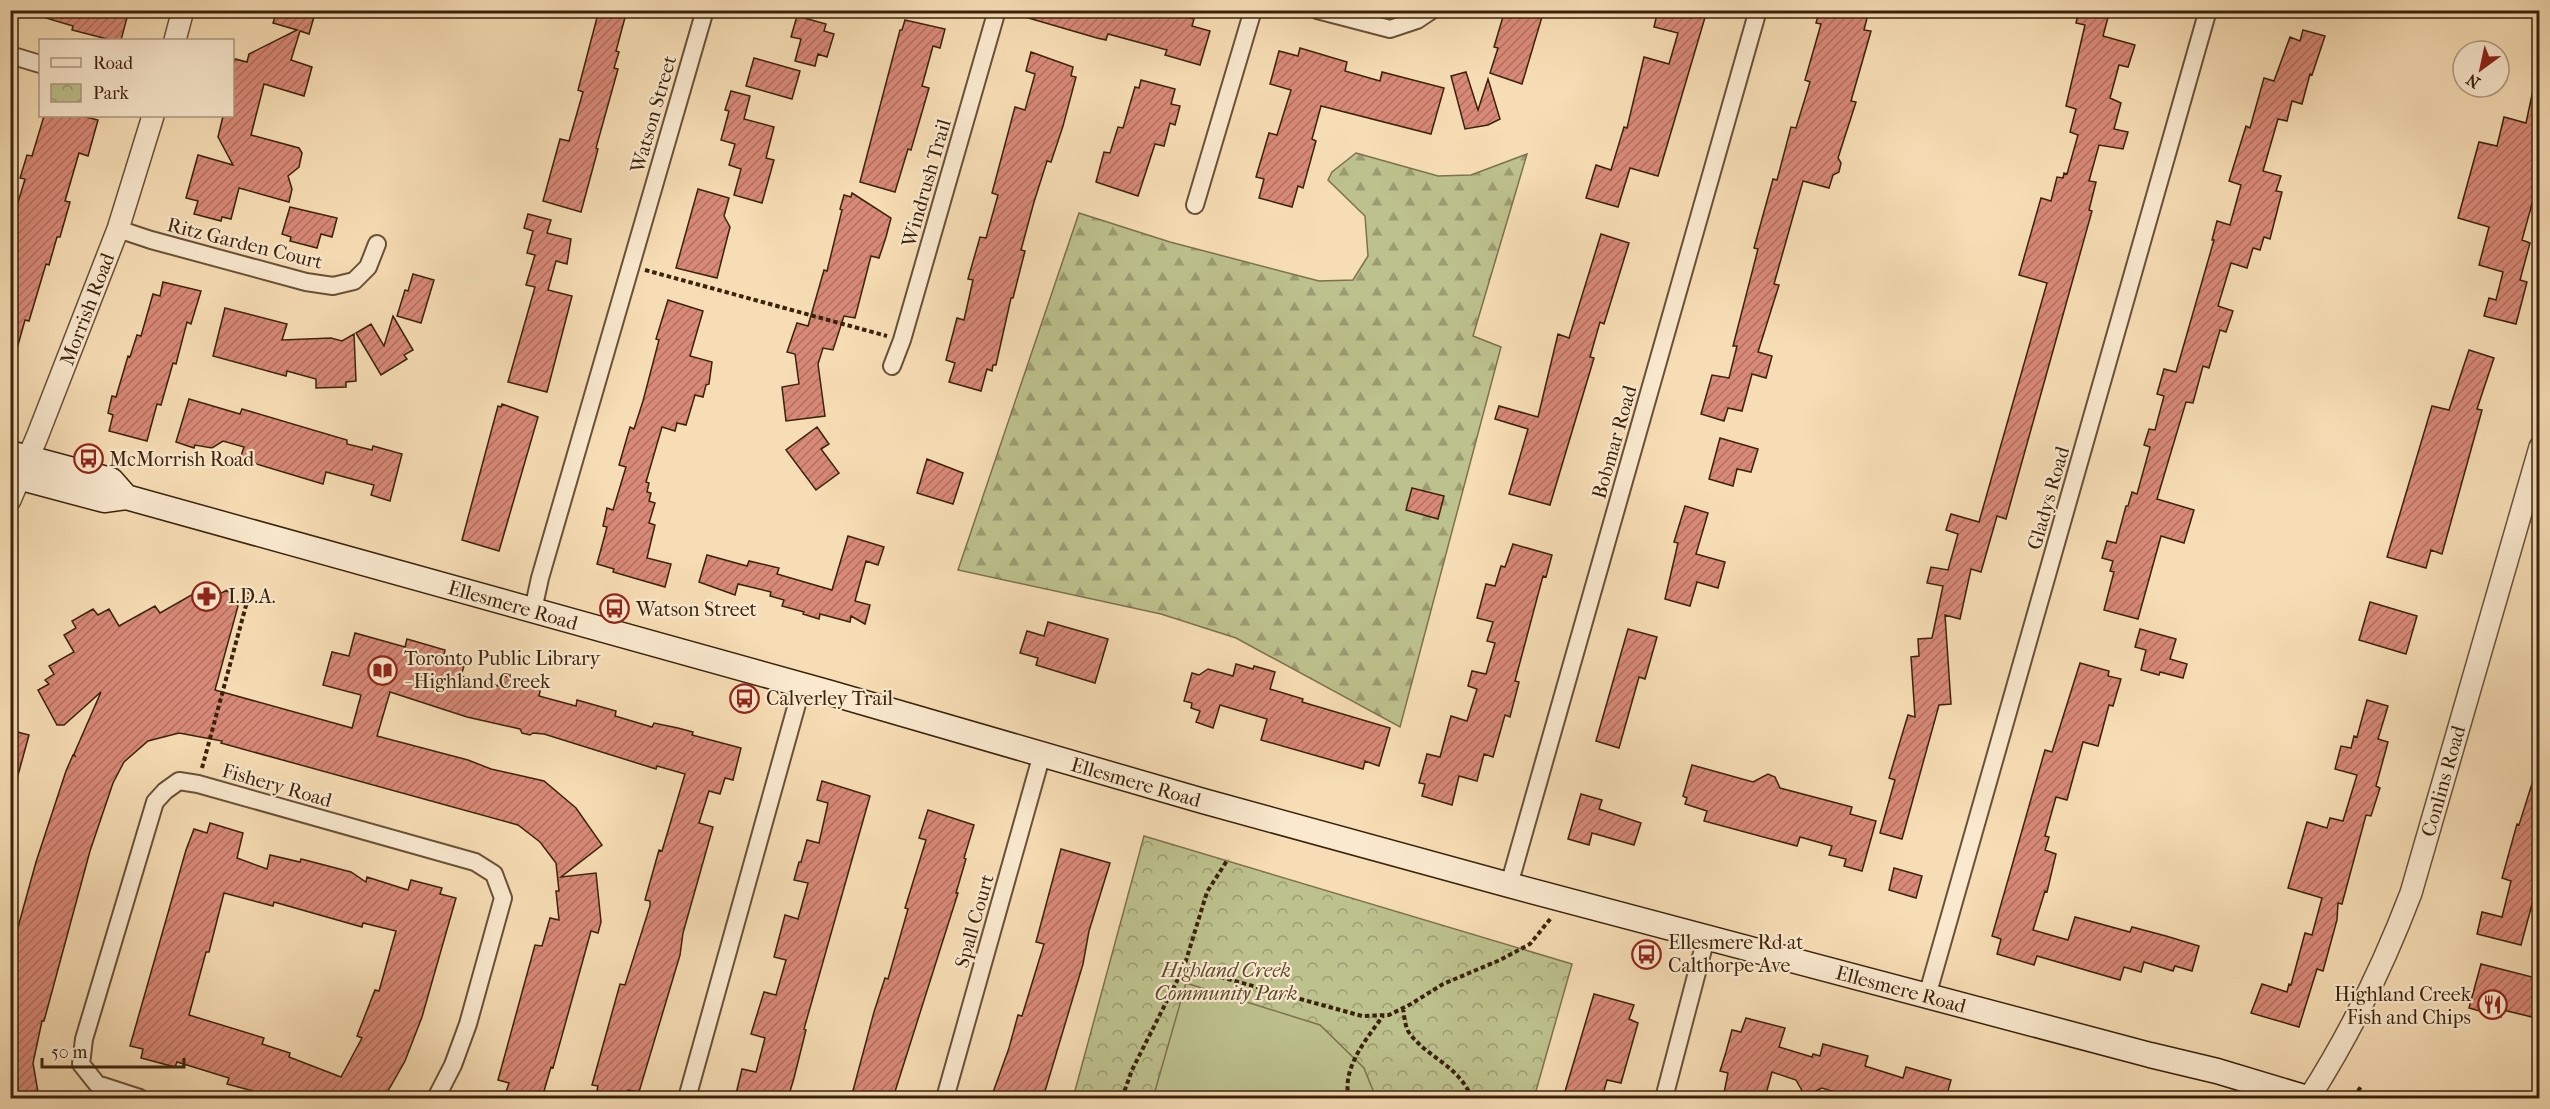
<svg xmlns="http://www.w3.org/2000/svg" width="2550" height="1109" font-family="'IM FELL French Canon',serif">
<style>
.forest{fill:url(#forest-firs);stroke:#7c724c;stroke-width:1.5}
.park{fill:url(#park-crowns);stroke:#7c724c;stroke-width:1.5}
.garden{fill:#bdc18d;stroke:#7c724c;stroke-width:1.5}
.building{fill:url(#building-hatch);stroke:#3a220b;stroke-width:1.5;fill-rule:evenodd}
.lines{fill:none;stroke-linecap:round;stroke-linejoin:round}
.minor-casing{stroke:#695136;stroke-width:20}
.tertiary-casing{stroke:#695136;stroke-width:24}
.secondary-casing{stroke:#3a220b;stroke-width:27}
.path{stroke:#3a220b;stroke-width:4;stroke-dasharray:4.5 3;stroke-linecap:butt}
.minor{stroke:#fae9cf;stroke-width:16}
.tertiary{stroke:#fae9cf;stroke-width:21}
.secondary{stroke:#fae9cf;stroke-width:24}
.labels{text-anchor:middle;stroke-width:4.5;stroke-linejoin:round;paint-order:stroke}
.street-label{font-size:20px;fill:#3a220b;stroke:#fae9cf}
.poi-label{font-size:20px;fill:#3a220b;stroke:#fae9cf;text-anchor:start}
.park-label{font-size:20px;font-style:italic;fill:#5b4a2c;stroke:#fae9cf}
</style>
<defs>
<pattern id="forest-firs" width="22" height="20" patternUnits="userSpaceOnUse" patternTransform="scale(1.5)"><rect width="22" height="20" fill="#bdc18d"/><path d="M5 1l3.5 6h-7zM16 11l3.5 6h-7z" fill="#9b9c71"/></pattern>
<pattern id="park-crowns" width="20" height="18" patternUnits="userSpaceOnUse" patternTransform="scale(1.5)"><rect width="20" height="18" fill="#bdc18d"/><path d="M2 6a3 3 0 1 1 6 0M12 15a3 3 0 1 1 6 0" fill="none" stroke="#9b9c71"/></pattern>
<pattern id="building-hatch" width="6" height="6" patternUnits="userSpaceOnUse" patternTransform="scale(1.5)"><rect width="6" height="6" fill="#d98977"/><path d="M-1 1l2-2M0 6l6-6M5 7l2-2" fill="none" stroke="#b17060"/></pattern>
</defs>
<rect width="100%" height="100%" fill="#f7ddb5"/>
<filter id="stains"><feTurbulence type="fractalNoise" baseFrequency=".00333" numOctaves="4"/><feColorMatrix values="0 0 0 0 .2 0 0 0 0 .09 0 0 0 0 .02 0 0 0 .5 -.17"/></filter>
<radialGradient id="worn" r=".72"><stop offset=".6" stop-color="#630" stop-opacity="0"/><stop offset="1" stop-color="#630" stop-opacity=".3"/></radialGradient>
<path class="forest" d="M1356,153l82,23 33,-1 56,-21 -54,182 28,11 -101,380 -164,-89 -75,-24 -203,-44 121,-357 91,29 149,39 34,-1 15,-24 -3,-40 -37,-36 4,-8z"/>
<path class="park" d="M1144,836l428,128 -38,134h-461z"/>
<path class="garden" d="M1186,983l134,42 44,43 12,30h-223z"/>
<path class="building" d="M37,10h92l-8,30h-10l-39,-10 1,-4 -37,-11z
M277,10h39l-7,24 -9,-3 -9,29 21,7 -8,29 -40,-12 -13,51 48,13 3,5 -3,14 -11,9 4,13 -3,13 -50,-14 -8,31 -9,-2 -1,4 -27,-7 4,-13 -12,-3 12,-43 35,10 -15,-28 5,-21h9v-48l3,-9 12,3 2,-8 48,-24 -24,-7z
M599,10h28l-11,41 3,1 -5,16 4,1 -22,79 2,1 -17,63 -38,-11 17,-62 9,2 14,-49 -5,-2z
M1019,10h139l36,9 -2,7 18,5 -10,34 -35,-10 2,-5 -59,-16 -2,6 -9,-2 -79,-23z
M1505,10h39l-22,74 -32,-11 8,-25 -4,-1z
M1658,10h35l13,4 -48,162 -28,-8 -12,39 -32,-9 10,-33 15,5 13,-43 3,1 17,-71 25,7 9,-31 -24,-6z
M1820,10h19l28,8 -3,12 7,1 -20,70 5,1 -18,56 3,5 -2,9 -6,3 -4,13 -26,-7 -29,103 5,1 -21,67 14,4 -6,22 -14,-4 -10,37 -14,-3 -4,13 -23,-7 11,-39 17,3 8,-32h-4l25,-97 -4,-1 19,-69 4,1 14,-53 5,1 14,-46 -5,-2 16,-56 -5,-1z
M2079,10h31l-7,26 32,9 -7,22 -9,-2 -9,33 11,5 -7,26 14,3 -5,17 -24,-4 -10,36 7,1 -7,28 3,1 -86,308 -9,-3 -16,56 -10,-3 -11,50 -15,-4 6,89 -12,1 -37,134 -22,-6 15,-53 -6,-2 19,-63 7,2 -4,-60 8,-1 -1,-17 14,-1 11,-52 -16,-3 4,-16 17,3 10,-36 -12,-4 5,-16 28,8 68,-239 -28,-8 22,-77 10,3 6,-24 6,1 1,-5 3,1 11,-39 -8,-3 6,-23 -10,-3 19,-81 -9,-2z
M797,16l29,8 -2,7 10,3 -7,23 -9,-3 -3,12 -20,-5 6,-22 -10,-2z
M905,20l40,9 -5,19 -7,-2 -11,40 7,2 -18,62 -3,-1 -13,43 -35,-10 40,-152h2z
M2303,30l22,6 -13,39 -2,-1 -8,30 -10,-3 -5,20 -9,-2 -15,52 18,5 -5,15 6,1 -12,47 -6,-2 -4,13 -7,-2 -6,20 -16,-5 -13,43 15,5 -7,21 -6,-2 -11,38 -6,-2 -10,37 -7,-1 -29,97 37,11 -10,33 -23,-7 -23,83 -34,-9 10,-38 -4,-1 3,-10 -11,-3 5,-17 9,2 10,-37h2l4,-14 5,2 13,-47 -6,-2 5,-16 6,1 9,-34 -7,-2 7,-25 12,3 38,-132h-2l5,-19 13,4 11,-40 -12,-4 17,-55 4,2 14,-50 10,3 16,-44 10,4z
M1300,48l47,14 -2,9 35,10 2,-9 62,16 -13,46 -110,-28 -9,33 4,2 -13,47 -5,-2 -6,21 -33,-9 5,-19 -8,-2 13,-44 8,2 14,-45 -21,-6 9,-33 19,5z
M1031,52l42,15 -2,9 5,1 -13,49 -12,36 -4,-1 -13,41 -13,48 4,1 -12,47h-2l-15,67h-3l-1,6 -5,-2 -6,22 -32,-9 6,-19 -9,-3 11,-42 7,2 9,-40 -5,-1 12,-42 6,1 12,-43 -6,-2 23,-86 10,3 10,-36 -9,-3z
M754,58l46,13 -8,28 -46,-13z
M1466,72l12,38 10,-31 12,40 -12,6 -23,4 -14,-53z
M1141,80l34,9 -4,15 9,2 -5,19 -5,-2 -6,23 -9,-2 -17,52 -42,-14 8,-30 6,1 8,-26 5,1 12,-41 4,1z
M2533,90l7,1v84l-18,65 8,3 -10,37 7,2 -11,42 -32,-8 5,-18 7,2 7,-28 -24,-7 10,-38 -31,-9 21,-76 18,4 7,-29 22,6z
M731,91l19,5 -6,23 30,8 -8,31 8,2 -12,43 -28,-8 7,-26 -12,-4 6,-21 -14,-4 8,-29 -4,-1z
M44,116h38l16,4 -10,36 -9,-3 -14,48 5,1 -10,35h-3l-8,28 -3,-1 -17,57 -4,-1 -10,36 -5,-1v-126l15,-50 -5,-1 7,-23 5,1z
M698,189l31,9 -5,18 6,11 -13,51 -41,-10z
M852,193l39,25 -5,19 -7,21 -8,-2 -16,62 -11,-2 -11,34 -10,-2 -5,16 7,52 -39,5 -4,-34 17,-3 -4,-30 -8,-2 10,-29 11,3 16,-56 3,1 15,-61 -2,-1 4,-14 7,2z
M290,207l47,11 -5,19 -11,-3 -4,14 -27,-7 1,-4 -9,-3z
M528,214l23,6 -4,13 24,6 -4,25 -11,-3 -8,29 24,6 -25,96 -39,-10 27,-95 -9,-2 9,-30 -8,-2 6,-22 -9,-3z
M1601,234l28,9 -25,81 -4,-2 -10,35 4,1 -44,147 -41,-11 19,-65 -33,-10 4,-13 39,11 20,-83 11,4z
M413,274l21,6 -13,43 -24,-7 8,-26 3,1z
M163,282l38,9 -10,33 -4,-2 -11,42 -3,-1 -12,42 -4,-1 -10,37 -38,-10 4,-16 -5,-2 4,-17 4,1 12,-41 2,1 7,-22 4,1 12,-42 7,2z
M668,300l35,11 -13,45 22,6 -3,22 -3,1 -3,12 -8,-2 -9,30 -9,-2 -2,8 -13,-4 -16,55 3,1 -2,9 4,1 -2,8 6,2 -6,20 6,2 -8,33 24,6 -6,23 -52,-15 1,-3 -17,-5 10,-37 -4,-1 4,-18 6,2 13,-43 -7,-2 11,-38 4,2 9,-28 16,-61 -3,-1z
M225,308l62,16 -5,16 49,-2 11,3 12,-7 2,47 -10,1v5l-30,1v-9l-29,-8 -1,5 -73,-20z
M393,316l20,34 -9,5 3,4 -26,16 -25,-42 15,-9 13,22z
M2469,350l25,8 -17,51 5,1 -40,144 -11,-4 -5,18 -39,-11 45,-151 17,4z
M189,399l51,15 2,-5 105,31v4l25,6 1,-4 29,8 -12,47 -19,-6 3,-10 -48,-13 -3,12 -83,-25 4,-12 -21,-6 -11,7 -17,-3 -1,3 -18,-6z
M502,404l36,13 -39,134 -37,-11 36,-134 3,1z
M817,427l12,17 -8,5 18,24 -23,17 -30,-40z
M1720,438l38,11 -7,23 -14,-3 -4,17 -24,-7z
M927,459l36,14 -10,31 -36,-11z
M1412,488l32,8 -6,23 -32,-9z
M1685,506l23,7 -12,41 29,8 -7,26 -21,-6 -7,24 -25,-7 13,-56 -4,-1z
M848,536l36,11 -6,18 -12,-4 -11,40 15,4 -5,19 -14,-8 -1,6 -30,-8 -1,5 -16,-5 1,-2 -22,-6 2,-6 -14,-4 1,-4 -33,-8 -3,11 -36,-13 8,-27 40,11 2,-5 30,7 -2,6 55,16z
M1513,544l39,11 -6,22 -3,-1 -28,105 4,1 -9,35 -5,-2 -12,42 -9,-3 -7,27 -18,-5 -7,29 -30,-9 3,-12 -6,-1 8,-29 13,3 11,-41 16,5 10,-32 -9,-3 4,-15 14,3 9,-31 -8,-2 6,-19 -16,-4 9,-34 9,2 6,-20 4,1z
M209,585l7,11 11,-6 11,16 -23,84 137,38 9,-33 -38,-10 9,-33 17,4 6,-23 50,14 2,-8 38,11 -2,9 21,7 -3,10 37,10 3,-11 40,12 -2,9 37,10 1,-6 39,11 -1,5 37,11 2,-4 24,5 15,4 -1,3 49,13 -8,32 -8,-2 -5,16 -11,-3 -10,32 14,4 -30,106 -3,22 -41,137 -11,-2 -3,8 -28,-7 1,-5 -6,-1 28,-101 5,1 25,-79v-5l-5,-1 14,-50 3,1 23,-77 -28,-8 -1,3 -112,-35 -11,-1 -3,2 -8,-2 -2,-4 -53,-12 -77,-25 -13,44 91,24 23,9 53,12 32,27 26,37 -41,32 35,-4 5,49 -3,11 -7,-2 -38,137 -2,-1 -9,31h-38l5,-15 -11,-3 37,-135 7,1 8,-28 9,2 -3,-29h3l-3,-28 -16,-21 -22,-17 -297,-82 1,-2 -43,-8 -31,8 -24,21 -11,21 -23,68 -46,170h-2l-9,42 6,35h-29v-142l26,-94 30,-91 7,-16 2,1 -1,-2 27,-62 -37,33h-7l-19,-35 11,-6 -4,-4 9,-6 -5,-8 25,-14 -10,-17 12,-7 -4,-7 21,-12 5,6 11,-6 10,17 36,-20 5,7z
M2370,602l47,14 -11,38 -47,-14z
M1048,622l60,17 -13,44 -59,-18 2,-7 -18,-5 7,-22 17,5z
M1628,629l29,8 -12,42 -6,-2 -20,71 -23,-7z
M2140,629l36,10 -6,20 17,5 -4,14 -23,-6 -1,3 -18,-5 5,-20 -11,-3z
M2080,663l29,8 -1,5 13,3 -8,27 -4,-1 -11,41 -15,-4 -16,58 -11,-3 -11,39 4,1 -4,13 11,4 -9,38 -2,-1 -12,39 35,10 7,-23 55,15 2,-5 34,9 33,10 -7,25 -17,-5 -2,5 -29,-9 -3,10 -17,-5 -4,13 -83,-24 -3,9 -37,-11 4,-15 -9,-3 53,-186 7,2z
M1236,664l17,5 1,-3 21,6 -5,17 33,10 -1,3 88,26 -11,38 -14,-5 -2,8 -102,-29 6,-21 -47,-14 -7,23 -17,-6 4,-11 -9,-3 1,-5 -8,-2 8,-28 7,2 9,-6 25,7z
M2367,700l21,6 -10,33 10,3 -12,44 4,2 -9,28 -5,-1 -24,89 -4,-1 -1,17 -14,51 -6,-2 -18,58 -48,-14 11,-29 25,8 2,-8 2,1 14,-52 7,2 10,-37 -34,-10 19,-66 20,6 3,-10 13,3 14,-46 -22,-6 6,-23 10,2 3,-12 3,1z
M10,730l19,5 -14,51h-5z
M1692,765l61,17 15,-8 7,3 5,11 72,19 -2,7 26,7 -14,50 -18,-5 2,-7 -17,-4 3,-9 -32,-9 -3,9 -93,-25 3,-10 -22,-7 2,-6 -4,-2z
M2535,774h5v72l-6,19 6,2v8l-19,70 -44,-11 5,-22 20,5 9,-36 -9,-3 15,-54 2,1z
M822,781l48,15 -66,233 2,1 -12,48 -6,20h-53l7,-29 14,3 9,-34 -14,-4 13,-42 12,3 10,-35 -12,-3 11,-42 13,4 10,-36 -14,-3 5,-18h2l6,-22 12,3 9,-40 -11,-3z
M1581,794l21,6 -3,9 42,14 -7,22 -42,-12 -3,12 -21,-6z
M928,810l46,15 -10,33 2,1 -10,34h2l-65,205h-42l23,-86 11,-34 3,1 20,-70 -3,-1 21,-68 -7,-2z
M210,823l33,10 -6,25 30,11 3,-14 30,7 1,-3 50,13 15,10 1,-5 41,13 3,-10 31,8 -2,6 16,4 -34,119 -17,44 -21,37h-133l2,-7 -26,-7 2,-6 -52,-16 -2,5 -34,-9 2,-9 -13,-3 56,-196 8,-21 13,4zM224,893l49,13 1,-4 88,25 1,-4 33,8 -17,60 -4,-1 -18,46 5,2 -21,39 -52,-20 1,-4 -28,-9 2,-6 -75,-23 17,-63h3z
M1061,849l49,14 -21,68 -6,33 -40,134h-52l18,-50 9,-33 4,1 22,-72 -8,-2z
M1894,868l28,8 -6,22 -27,-8z
M2481,964l59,15v40l-37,-9 -2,7 -32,-9z
M1594,994l40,11 -5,14 9,4 -17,60 -14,-3 -5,18h-32v-2l-6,-1z
M1746,1018l39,10 -6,19 33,10 1,-3 7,2 3,-12 45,12 -3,10 38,12 3,-11 45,13 -5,18h-106l1,-4 -19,-6 -17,8 -9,-16 -24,-8 -7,26h-42l5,-25 -8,-2 6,-19 6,-22 9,2z"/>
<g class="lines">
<defs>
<path id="minor" d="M1317,10l73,19 27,-9 15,-10
M10,55l30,9
M1195,205l58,-195
M118,229l33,11 155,42 27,4 21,-5 14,-14 9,-23
M892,366l10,-26 95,-330
M533,610l7,-32 165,-568
M1509,885l249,-875
M1927,996l281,-986
M140,1098l-43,-14 -16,-20 3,-25 71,-237 10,-11 14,-10 19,3 277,78 19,12 9,24 -35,126 -15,41 -17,33
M687,1098l115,-412
M945,1098l97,-344
M1664,1098l42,-160"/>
<path id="tertiary" d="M175,40l8,-30
M10,500l27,-63 81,-208 35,-113
M2309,1098c41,-64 75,-134 102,-205l129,-446"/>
<path id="secondary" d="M10,453l101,27 15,17
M10,475l94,25 22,-3 701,195 376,109 306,84 641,170 67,16 90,27"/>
</defs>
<use href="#minor" class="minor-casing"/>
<use href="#tertiary" class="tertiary-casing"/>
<use href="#secondary" class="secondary-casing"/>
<path class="path" d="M645,270l242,66
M202,768l49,-181
M1184,967l178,49 27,-1 22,-11 32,-20 57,-24 30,-16 21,-26
M1403,1008c1,7 2,17 5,23 18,27 49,32 64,67
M2358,1091l4,-6
M1122,1098l10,-28 52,-103 23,-75 21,-33
M1349,1098c-8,-29 18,-60 34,-82"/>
<use href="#minor" class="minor"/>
<use href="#tertiary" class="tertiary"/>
<use href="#secondary" class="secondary"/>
</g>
<defs>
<symbol id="bus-ring" viewBox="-11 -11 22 22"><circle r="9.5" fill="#fae9cf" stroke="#8f2418" stroke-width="1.5"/><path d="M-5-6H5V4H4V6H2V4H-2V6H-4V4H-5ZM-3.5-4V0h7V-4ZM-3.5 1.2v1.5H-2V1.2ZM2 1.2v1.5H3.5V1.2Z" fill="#8f2418"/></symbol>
<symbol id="pharmacy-ring" viewBox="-11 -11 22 22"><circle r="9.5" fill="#fae9cf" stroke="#8f2418" stroke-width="1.5"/><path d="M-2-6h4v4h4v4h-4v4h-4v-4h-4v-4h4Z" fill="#8f2418"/></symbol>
<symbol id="library-ring" viewBox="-11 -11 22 22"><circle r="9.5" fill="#fae9cf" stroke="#8f2418" stroke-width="1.5"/><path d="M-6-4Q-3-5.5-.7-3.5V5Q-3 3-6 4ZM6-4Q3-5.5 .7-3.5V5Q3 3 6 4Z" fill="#8f2418"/></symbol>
<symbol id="restaurant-ring" viewBox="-11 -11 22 22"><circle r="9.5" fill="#fae9cf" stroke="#8f2418" stroke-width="1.5"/><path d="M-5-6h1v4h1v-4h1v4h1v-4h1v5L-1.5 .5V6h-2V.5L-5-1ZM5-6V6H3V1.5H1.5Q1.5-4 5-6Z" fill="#8f2418"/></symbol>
</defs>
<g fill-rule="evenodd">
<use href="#bus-ring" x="72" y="442" width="33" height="33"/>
<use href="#pharmacy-ring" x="190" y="580" width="33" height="33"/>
<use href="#bus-ring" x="598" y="592" width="33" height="33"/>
<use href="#library-ring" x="366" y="654" width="33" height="33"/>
<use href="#bus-ring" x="728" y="682" width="33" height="33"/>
<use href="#bus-ring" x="1630" y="938" width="33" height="33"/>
<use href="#restaurant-ring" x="2476" y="988" width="33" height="33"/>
</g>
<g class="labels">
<g class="street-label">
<text transform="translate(653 114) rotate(-74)" y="7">Watson Street</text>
<text transform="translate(926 183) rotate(-74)" y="7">Windrush Trail</text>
<text transform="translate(245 243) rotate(14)" y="7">Ritz Garden Court</text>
<text transform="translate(87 309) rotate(-69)" y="7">Morrish Road</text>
<text transform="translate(1614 442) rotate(-74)" y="7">Bobmar Road</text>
<text transform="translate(2048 498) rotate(-74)" y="7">Gladys Road</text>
<text transform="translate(513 605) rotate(16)" y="7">Ellesmere Road</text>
<text transform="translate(2443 781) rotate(-74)" y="7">Conlins Road</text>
<text transform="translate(1136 782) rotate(16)" y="7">Ellesmere Road</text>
<text transform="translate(277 785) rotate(16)" y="7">Fishery Road</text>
<text transform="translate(974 921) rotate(-74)" y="7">Spall Court</text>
<text transform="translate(1901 989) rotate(15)" y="7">Ellesmere Road</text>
</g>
<g class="poi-label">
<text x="109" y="466">McMorrish Road</text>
<text x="228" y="603">I.D.A.</text>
<text x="636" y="616">Watson Street</text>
<text x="404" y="665">Toronto Public Library<tspan x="404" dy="23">- Highland Creek</tspan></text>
<text x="766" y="705">Calverley Trail</text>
<text x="1668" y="949">Ellesmere Rd at<tspan x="1668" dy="23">Calthorpe Ave</tspan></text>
<text x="2471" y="1001" text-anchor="end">Highland Creek<tspan x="2471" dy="23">Fish and Chips</tspan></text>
</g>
<g class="park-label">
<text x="1226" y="977">Highland Creek<tspan x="1226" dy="23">Community Park</tspan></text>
</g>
</g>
<rect width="2550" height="1109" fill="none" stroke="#f7ddb5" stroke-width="36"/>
<rect x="12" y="12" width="2526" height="1085" fill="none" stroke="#3a220b" stroke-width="3"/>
<rect x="18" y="18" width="2514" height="1073" fill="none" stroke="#3a220b" stroke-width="1.5"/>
<rect x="39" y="39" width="195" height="78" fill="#fae9cf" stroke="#ad9981" stroke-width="1.5"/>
<rect x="51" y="58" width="30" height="9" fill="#fae9cf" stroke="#ad9981" stroke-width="1.5"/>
<text x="93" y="69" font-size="18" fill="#3a220b">Road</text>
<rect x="51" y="84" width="30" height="18" fill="url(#park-crowns)" stroke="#ad9981" stroke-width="1.5"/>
<text x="93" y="99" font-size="18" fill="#3a220b">Park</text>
<g transform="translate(2481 69) rotate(213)"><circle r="28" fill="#fae9cf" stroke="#ad9981" stroke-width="1.5"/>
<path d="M0-4.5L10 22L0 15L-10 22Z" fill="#8f2418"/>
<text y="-9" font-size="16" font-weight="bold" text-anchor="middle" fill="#3a220b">N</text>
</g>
<path d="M42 1058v9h142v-9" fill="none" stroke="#3a220b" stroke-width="3"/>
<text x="51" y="1058" font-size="18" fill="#3a220b" stroke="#fae9cf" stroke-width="4.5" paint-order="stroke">50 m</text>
<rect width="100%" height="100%" filter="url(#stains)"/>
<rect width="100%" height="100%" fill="url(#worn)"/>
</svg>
